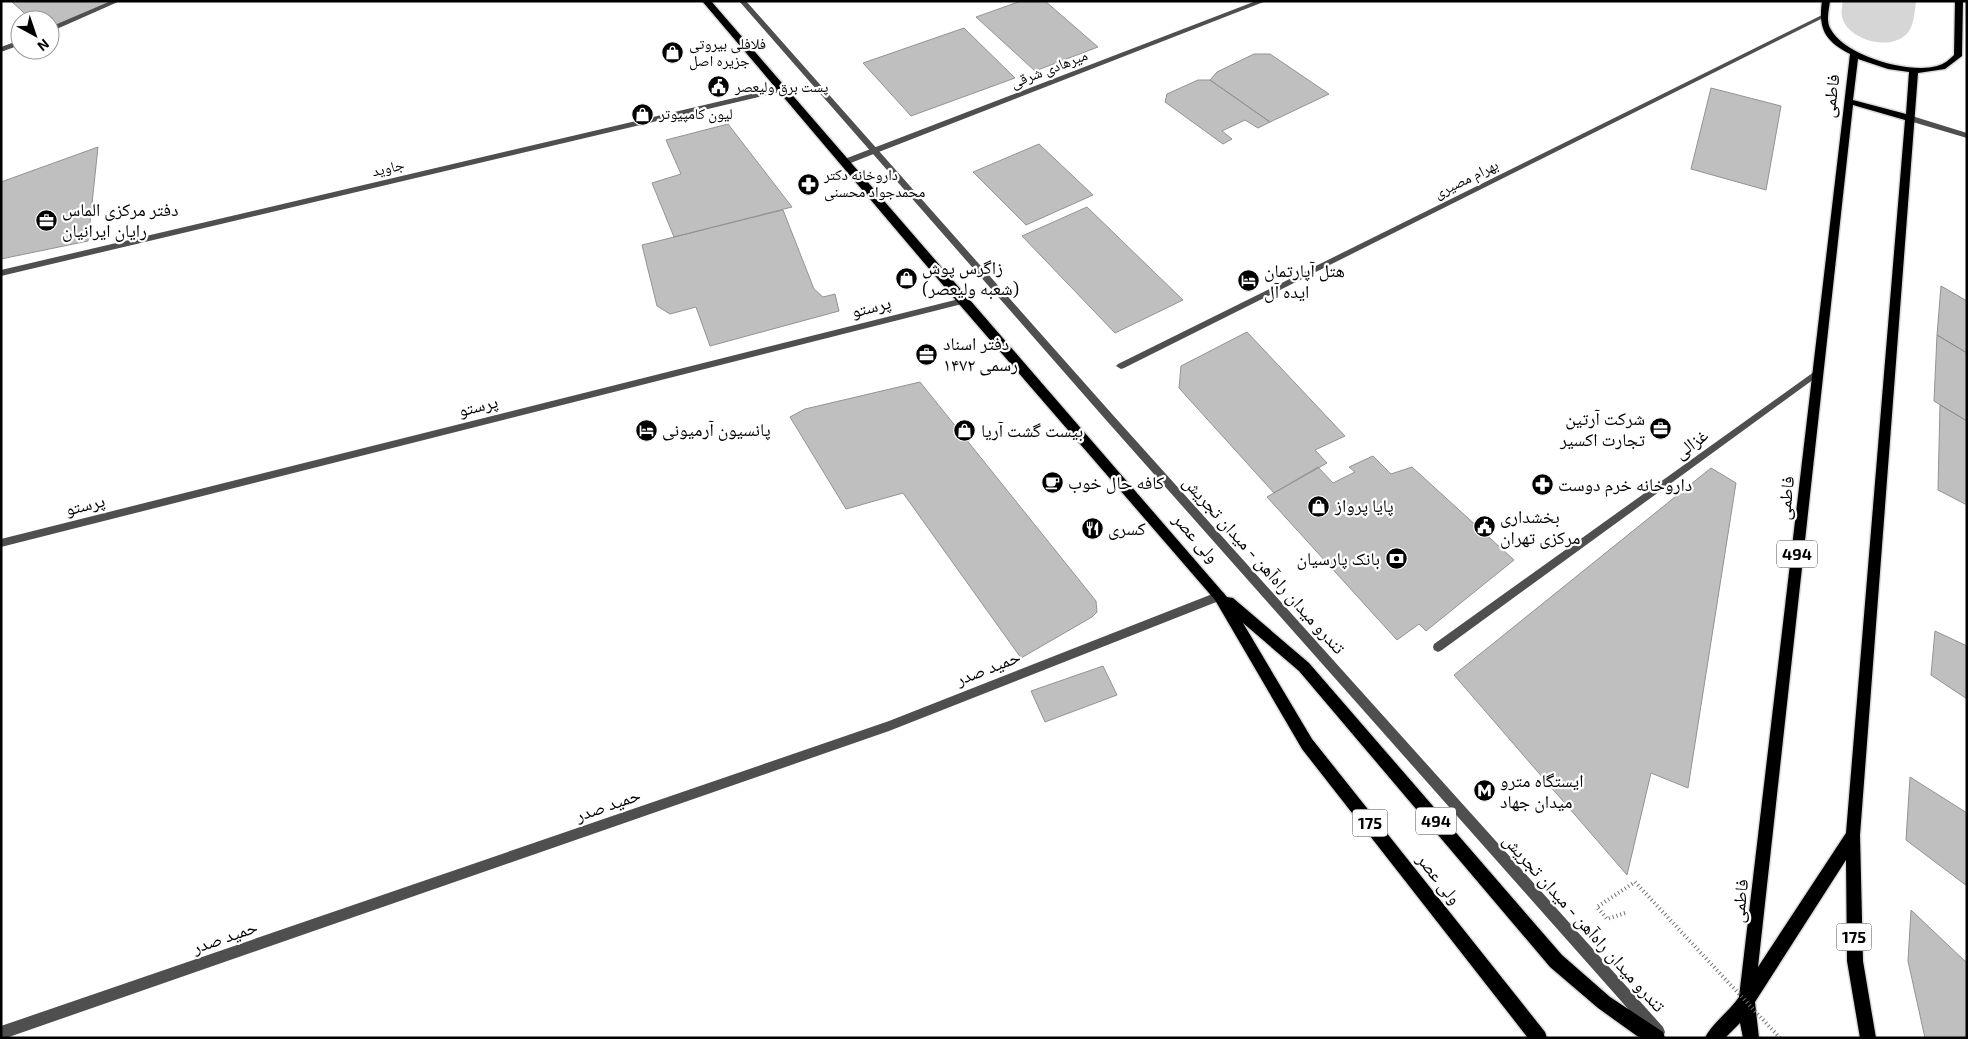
<svg xmlns="http://www.w3.org/2000/svg" width="1968" height="1039" font-family="'Exo 2','Noto Naskh Arabic',sans-serif">
<style>
.green{fill:#d6d6d6}
.building{fill:#bfbfbf;stroke:#939393}
.lines{fill:none;stroke-linecap:round;stroke-linejoin:round}
.primary-casing{stroke:#dbdbdb;stroke-width:3}
.path{stroke:#717171;stroke-width:4;stroke-dasharray:1 3;stroke-linecap:butt}
.service{fill:#4f4f4f;fill-rule:evenodd}
.minor{fill:#4f4f4f;fill-rule:evenodd}
.tertiary{fill:#4f4f4f;fill-rule:evenodd}
.primary{fill:#000;fill-rule:evenodd}
.path-bridge{stroke:#717171;stroke-width:4;stroke-dasharray:1 3;stroke-linecap:butt}
.labels{text-anchor:middle;stroke-width:4.5;stroke-linejoin:round;paint-order:stroke}
.far-poi-label{font-size:15px;fill:#000;stroke:#fff;text-anchor:start}
.far-street-label{font-size:15px;fill:#000;stroke:#fff}
.shield{fill:#fff;stroke:#4c4c4c;stroke-width:1}
.shield-label{font-size:16px;font-weight:bold;fill:#000}
.street-label{font-size:18px;fill:#000;stroke:#fff}
.poi-label{font-size:18px;fill:#000;stroke:#fff;text-anchor:start}
</style>
<rect width="100%" height="100%" fill="#fff"/>
<path class="green" d="M1843,1h73c-1,9 -2,23 -7,30 -15,22 -61,10 -67,-14 -1,-5 0,-11 1,-16z"/>
<path class="building" d="M11,1h106l-67,29v-10h-18z
M1021,1h24l53,46 -63,24 -59,-54z
M964,28l51,50 -104,38 -48,-53z
M1254,54h16l59,40 -59,28 -60,-42 7,-8z
M1198,80h12l60,42 -12,6 -13,-8 -23,11 10,8 -9,5 -58,-42 2,-8z
M1711,88l70,18 -15,84 -75,-21z
M728,124l64,83 -118,30 -22,-54 29,-9 -15,-34z
M1039,144l54,51 -67,30 -53,-53z
M98,147l-10,94 -87,18v-77z
M1087,207l96,93 -68,33 -93,-97z
M783,210l31,79 9,8 12,-3 4,17 -129,35 -14,-39 -26,7 -13,-8 -15,-61z
M1941,286l26,15v52l-30,-18z
M1247,332l98,104 -30,14 12,13 -53,30 -95,-105 2,-22z
M1937,335l30,18v68l-33,-20z
M920,382l176,219 1,11 -5,5 -71,41 -118,-165 -57,16 -56,-92 15,-8z
M1940,405l27,16v84l-29,-15z
M1373,456l18,18 21,-7 102,93 -88,71 -7,-7 -22,16 -130,-143 51,-30 15,16 22,-11 -6,-5z
M1711,468l25,15 -48,305 -37,-15 -24,102 -173,-200z
M1935,631l32,15v53l-36,-24z
M1103,666l14,29 -72,27 -14,-31z
M1910,777l57,36v73l-61,-46z
M1911,910l56,53v75h-42l-17,-77z"/>
<g class="lines">
<defs>
<path id="primary" d="M702,1h9l516,596 6,1 76,65 253,292 48,42 53,35 2,6h-24l-4,-2 -39,-28 -48,-41 -251,-296 -56,-48 69,116 233,293 2,6h-19l-226,-289 -87,-149 -256,-296z
M1822,1h8c-1,9 -4,19 0,27 14,28 79,46 107,38 7,-2 12,-6 17,-11l1,-54h8l-1,55 -17,13 -27,4 -58,762 3,126 13,77h-16l-13,-77 -1,-101 -91,142 4,36h-16l-3,-15 -15,15h-20c6,-14 25,-27 34,-41l111,-943c-25,-13 -32,-25 -28,-53zM1858,59l30,10 21,3 -3,42 -53,-14zM1853,105l52,15 -59,713 -88,134z"/>
</defs>
<use href="#primary" class="primary-casing"/>
<path class="path" d="M1625,913l-18,6 -10,-12 38,-25"/>
<path class="service" d="M739,1h7l366,413 551,613 2,5 -2,5h-10l-547,-617z"/>
<path class="minor" d="M111,1h9l-70,31v-5z
M1256,1h10l-418,163h-6l-1,-2 1,-2z
M1822,15l5,1 -703,352 -3,1 -5,-3 2,-2z
M20,40v5l-19,7v-5z
M781,87h3v4l-783,185v-6z
M1906,116h6l55,17v5l-61,-18z
M963,298l4,3 -1,2 -965,244v-8z
M1818,369l3,1 2,2 -2,2 -379,276 -4,2 -4,-2 -1,-3 1,-3z"/>
<path class="tertiary" d="M1220,591l4,2 1,3 -1,3 -335,132 -883,307h-5v-12l888,-305z"/>
<use href="#primary" class="primary"/>
<path class="path-bridge" d="M1635,882l145,156"/>
</g>
<defs>
<symbol id="shop-disc" viewBox="-11 -11 22 22"><circle r="9.5" fill="#000" stroke="#fff"/><path d="M-5-2.5h2.3a2.7 3.5 0 0 1 5.4 0H5L5.5 6h-11ZM-1.5-2.5h3a1.5 2.3 0 0 0-3 0Z" fill="#fff"/></symbol>
<symbol id="civic-disc" viewBox="-11 -11 22 22"><circle r="9.5" fill="#000" stroke="#fff"/><path d="M-.6-6.5H3V-4.5H.6V-3L4-1V1h2V6H-6V1h2V-1L-.6-3ZM-1.2 2.5V6h2.4V2.5Z" fill="#fff"/></symbol>
<symbol id="pharmacy-disc" viewBox="-11 -11 22 22"><circle r="9.5" fill="#000" stroke="#fff"/><path d="M-2-6h4v4h4v4h-4v4h-4v-4h-4v-4h4Z" fill="#fff"/></symbol>
<symbol id="office-disc" viewBox="-11 -11 22 22"><circle r="9.5" fill="#000" stroke="#fff"/><path d="M-6-3h4V-5.5h4V-3h4V5H-6ZM-1-4.5V-3h2v-1.5ZM-6 0V1H6V0Z" fill="#fff"/></symbol>
<symbol id="hotel-disc" viewBox="-11 -11 22 22"><circle r="9.5" fill="#000" stroke="#fff"/><path d="M-6-4.5h1.5V1H6V5H4.5V3h-9V5H-6ZM-4 0a1.8 1.8 0 1 1 3.6 0ZM.5 0V-2.5h3Q6-2.5 6 0Z" fill="#fff"/></symbol>
<symbol id="cafe-disc" viewBox="-11 -11 22 22"><circle r="9.5" fill="#000" stroke="#fff"/><path d="M-5.5-4.5H6V0H3Q3 3.5 0 3.5H-2.5Q-5.5 3.5-5.5 0ZM3-3.2v2h1.7v-2ZM-6 4.5H4V6H-6Z" fill="#fff"/></symbol>
<symbol id="restaurant-disc" viewBox="-11 -11 22 22"><circle r="9.5" fill="#000" stroke="#fff"/><path d="M-5-6h1v4h1v-4h1v4h1v-4h1v5L-1.5 .5V6h-2V.5L-5-1ZM5-6V6H3V1.5H1.5Q1.5-4 5-6Z" fill="#fff"/></symbol>
<symbol id="bank-disc" viewBox="-11 -11 22 22"><circle r="9.5" fill="#000" stroke="#fff"/><path d="M-6-4H6V4H-6ZM0-2.3a2.3 2.3 0 1 0 0 4.6a2.3 2.3 0 1 0 0-4.6Z" fill="#fff"/></symbol>
<symbol id="metro-disc" viewBox="-11 -11 22 22"><circle r="9.5" fill="#000" stroke="#fff"/><path d="M-5.5 5V-5H-3L0 0L3-5H5.5V5H3V-.5L0 4L-3-.5V5Z" fill="#fff"/></symbol>
</defs>
<g fill-rule="evenodd">
<use href="#shop-disc" x="660" y="40" width="25" height="25"/>
<use href="#civic-disc" x="706" y="74" width="25" height="25"/>
<use href="#shop-disc" x="630" y="102" width="25" height="25"/>
<use href="#pharmacy-disc" x="796" y="172" width="25" height="25"/>
<use href="#office-disc" x="34" y="208" width="25" height="25"/>
<use href="#shop-disc" x="894" y="266" width="25" height="25"/>
<use href="#hotel-disc" x="1236" y="268" width="25" height="25"/>
<use href="#office-disc" x="914" y="342" width="25" height="25"/>
<use href="#office-disc" x="1648" y="416" width="25" height="25"/>
<use href="#hotel-disc" x="634" y="418" width="25" height="25"/>
<use href="#shop-disc" x="952" y="418" width="25" height="25"/>
<use href="#cafe-disc" x="1040" y="470" width="25" height="25"/>
<use href="#pharmacy-disc" x="1530" y="472" width="25" height="25"/>
<use href="#shop-disc" x="1306" y="494" width="25" height="25"/>
<use href="#civic-disc" x="1472" y="514" width="25" height="25"/>
<use href="#restaurant-disc" x="1080" y="516" width="25" height="25"/>
<use href="#bank-disc" x="1384" y="546" width="25" height="25"/>
<use href="#metro-disc" x="1472" y="778" width="25" height="25"/>
</g>
<g class="labels">
<g class="far-poi-label">
<text x="689" y="49">فلافلی بیروتی<tspan x="689" dy="17">جزیره اصل</tspan></text>
<text x="735" y="92">پست برق ولیعصر</text>
<text x="659" y="119">لیون کامپیوتر</text>
<text x="824" y="180">داروخانه دکتر<tspan x="824" dy="17">محمدجواد محسنی</tspan></text>
</g>
<g class="far-street-label">
<text transform="translate(1049 69) rotate(-21)" y="5">میرهادی شرقی</text>
<text transform="translate(388 168) rotate(-13)" y="5">جاوید</text>
<text transform="translate(1466 179) rotate(-26)" y="5">بهرام مصیری</text>
</g>
<g class="shield">
<rect x="1777" y="540.5" width="40" height="27" rx="4"/>
<rect x="1416" y="807.5" width="40" height="27" rx="4"/>
<rect x="1352.5" y="809.5" width="35" height="27" rx="4"/>
<rect x="1836.5" y="923.5" width="35" height="27" rx="4"/>
</g>
<g class="shield-label">
<text x="1797" y="560">494</text>
<text x="1436" y="827">494</text>
<text x="1370" y="829">175</text>
<text x="1854" y="943">175</text>
</g>
<g class="street-label">
<text transform="translate(1831 96) rotate(-83)" y="6">فاطمی</text>
<text transform="translate(871 307) rotate(-14)" y="6">پرستو</text>
<text transform="translate(478 406) rotate(-14)" y="6">پرستو</text>
<text transform="translate(1691 444) rotate(-36)" y="6">غزالی</text>
<text transform="translate(1786 498) rotate(-84)" y="6">فاطمی</text>
<text transform="translate(85 505) rotate(-14)" y="6">پرستو</text>
<text transform="translate(1196 538) rotate(49)" y="6">ولی عصر</text>
<text transform="translate(1264 565) rotate(48)" y="6">تندرو میدان راه‌آهن - میدان تجریش</text>
<text transform="translate(988 668) rotate(-21)" y="6">حمید صدر</text>
<text transform="translate(608 805) rotate(-19)" y="6">حمید صدر</text>
<text transform="translate(1439 879) rotate(52)" y="6">ولی عصر</text>
<text transform="translate(1740 901) rotate(-84)" y="6">فاطمی</text>
<text transform="translate(1584 923) rotate(48)" y="6">تندرو میدان راه‌آهن - میدان تجریش</text>
<text transform="translate(225 937) rotate(-19)" y="6">حمید صدر</text>
</g>
<g class="poi-label">
<text x="62" y="216">دفتر مرکزی الماس<tspan x="62" dy="21">رایان ایرانیان</tspan></text>
<text x="922" y="274">زاگرس پوش<tspan x="922" dy="21">(شعبه ولیعصر)</tspan></text>
<text x="1264" y="277">هتل آپارتمان<tspan x="1264" dy="21">ایده آل</tspan></text>
<text x="943" y="350">دفتر اسناد<tspan x="943" dy="21">رسمی ۱۴۷۲</tspan></text>
<text x="1645" y="425" text-anchor="end">شرکت آرتین<tspan x="1645" dy="21">تجارت اکسیر</tspan></text>
<text x="662" y="436">پانسیون آرمیونی</text>
<text x="981" y="437">بیست گشت آریا</text>
<text x="1068" y="489">کافه حال خوب</text>
<text x="1558" y="491">داروخانه خرم دوست</text>
<text x="1335" y="512">پایا پرواز</text>
<text x="1500" y="523">بخشداری<tspan x="1500" dy="21">مرکزی تهران</tspan></text>
<text x="1108" y="535">كسرى</text>
<text x="1380" y="565" text-anchor="end">بانک پارسیان</text>
<text x="1500" y="787">ایستگاه مترو<tspan x="1500" dy="21">میدان جهاد</tspan></text>
</g>
</g>
<rect width="1968" height="1039" fill="none" stroke="#000000" stroke-width="5"/>
<g transform="translate(35 35) rotate(140)"><circle r="24" fill="#ffffff" stroke="#999999"/>
<path d="M0-4L9 19L0 12L-9 19Z" fill="#000000"/>
<text y="-8" font-size="14" font-weight="bold" text-anchor="middle" fill="#000000">N</text>
</g>
</svg>
